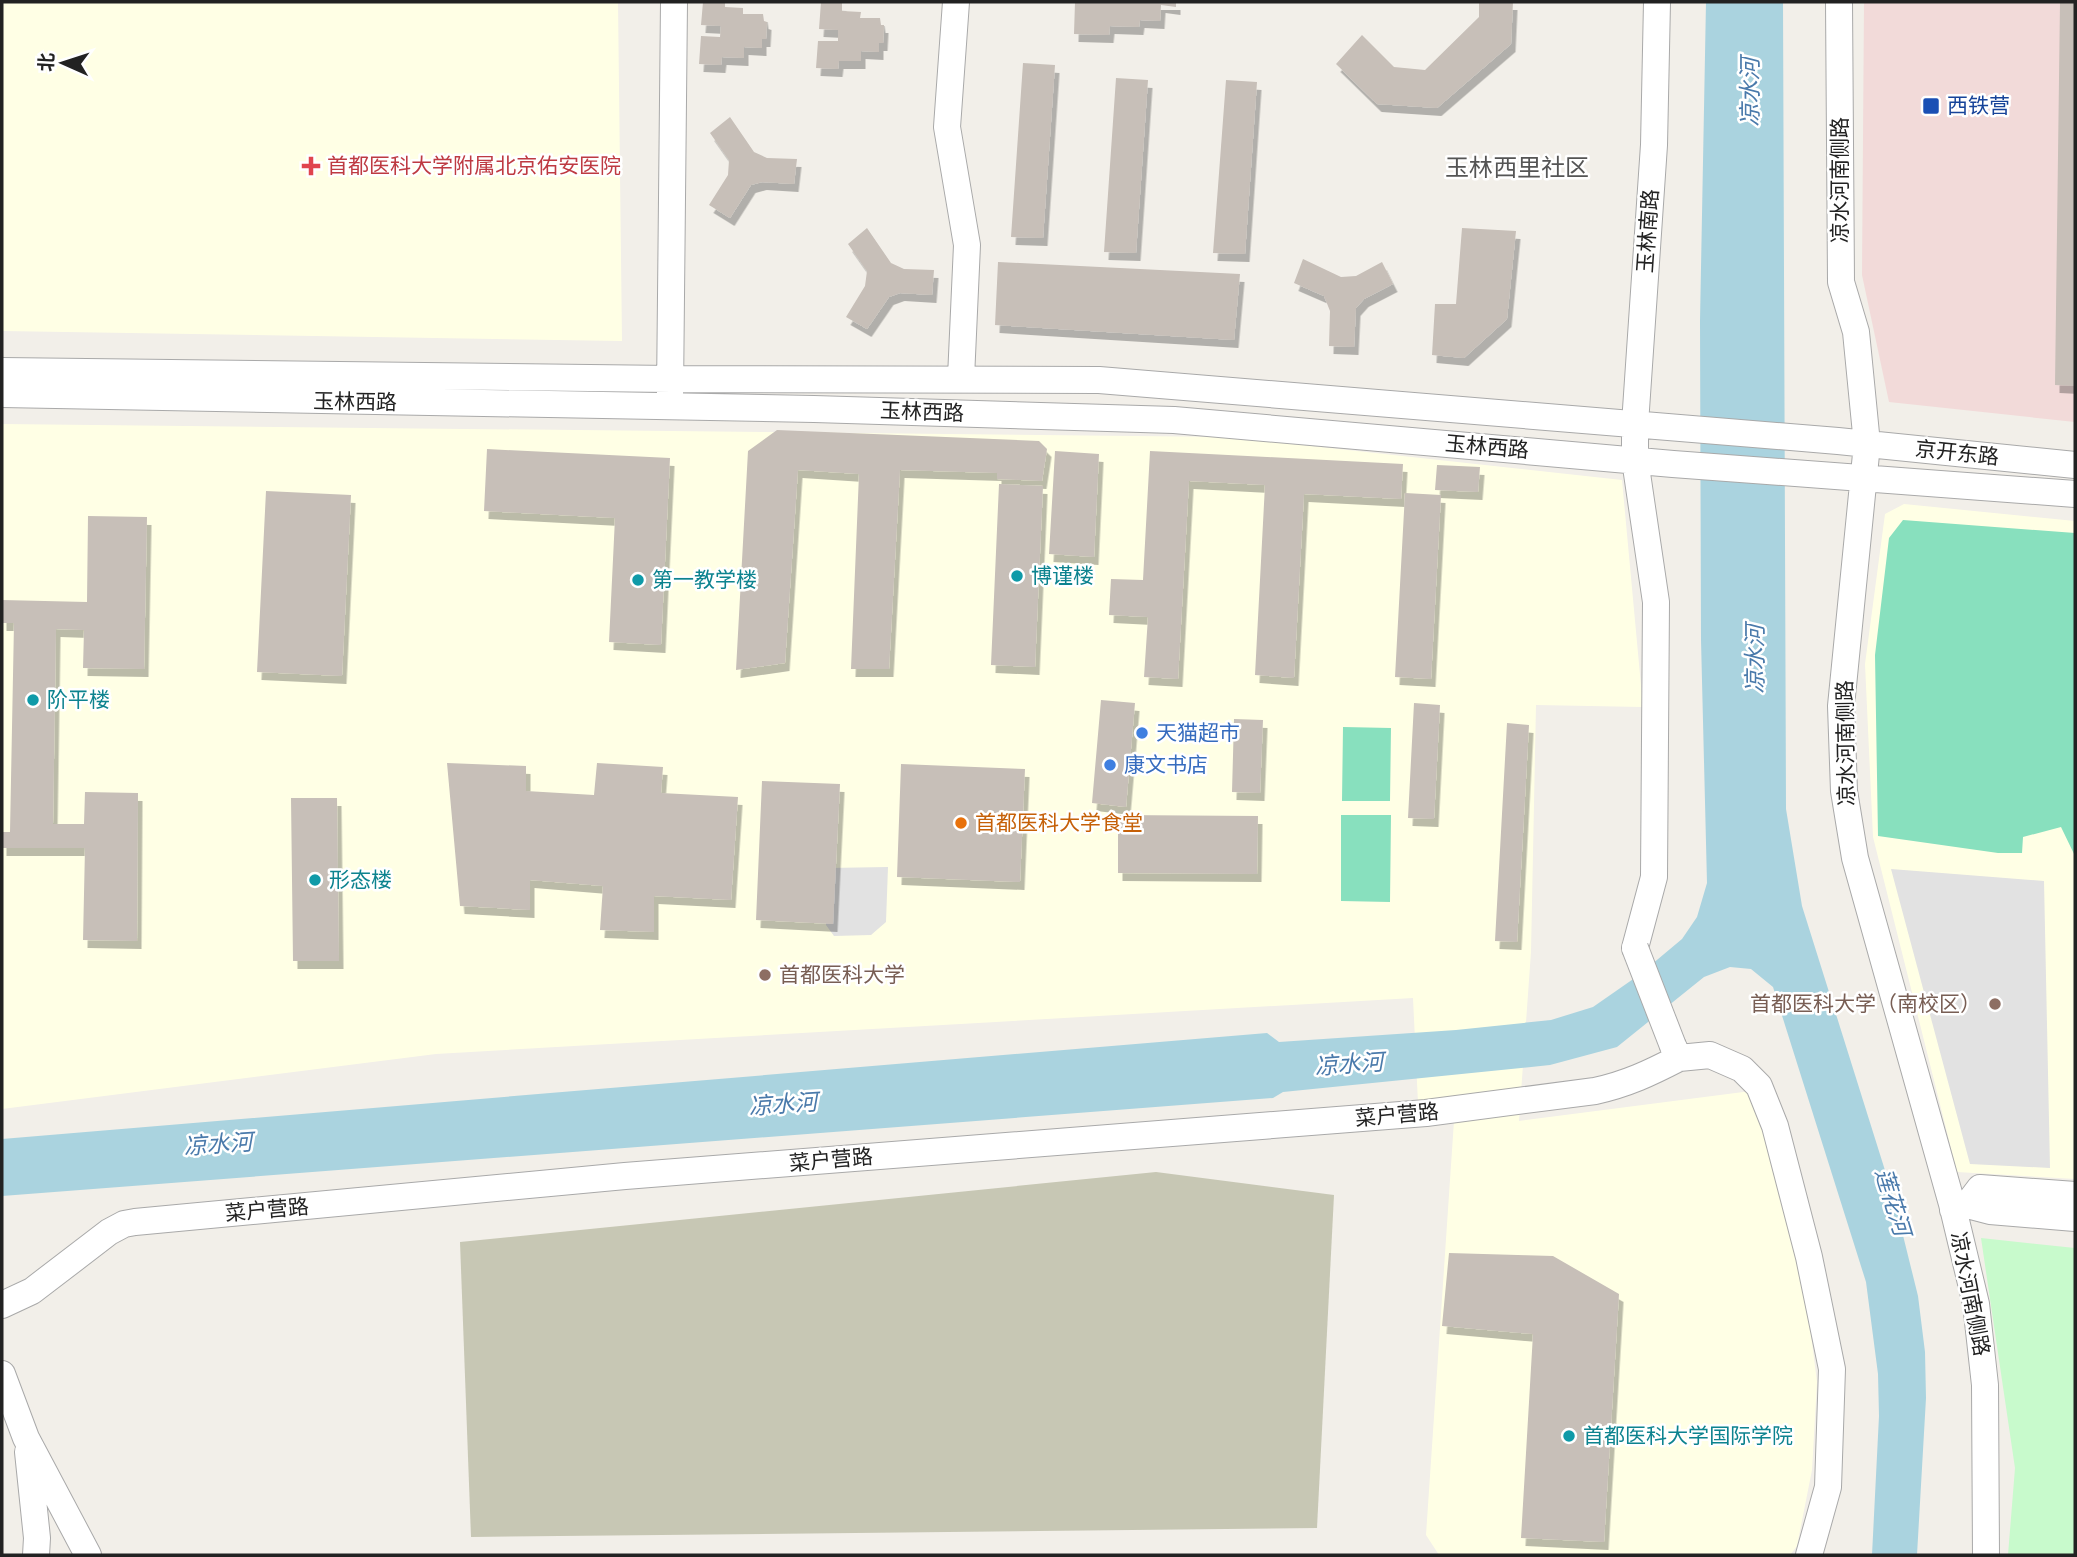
<svg xmlns="http://www.w3.org/2000/svg" width="2077" height="1557" font-family="'Exo 2','Noto Sans SC',sans-serif">
<style>
.commercial{fill:#f2dad9}
.education{fill:#ffffe5}
.construction{fill:#c7c7b4}
.park{fill:#c8facc}
.pitch{fill:#88e0be}
.parking{fill:#e2e2e2}
.water{fill:#aad3df}
.building{fill:#c7bfb8;filter:url(#shadow)}
.lines{fill:none;stroke-linecap:round;stroke-linejoin:round}
.minor-casing{stroke:#a9a9a9;stroke-width:28}
.minor{stroke:#fff;stroke-width:26}
.minor-bridge-casing{stroke:#a9a9a9;stroke-width:28;stroke-linecap:butt}
.minor-bridge{stroke:#fff;stroke-width:26}
.transit-dot{fill:#1a4fb4;stroke:#fff;stroke-width:2.5}
.health-dot{fill:#e0444e;stroke:#fff;stroke-width:2.5}
.culture-dot{fill:#0f9aa8;stroke:#fff;stroke-width:2.5}
.shop-dot{fill:#3f7fe0;stroke:#fff;stroke-width:2.5}
.food-dot{fill:#e8710a;stroke:#fff;stroke-width:2.5}
.education-dot{fill:#8d6e63;stroke:#fff;stroke-width:2.5}
.labels{text-anchor:middle;stroke-width:5;stroke-linejoin:round;paint-order:stroke}
.transit-label{font-size:21px;fill:#164399;stroke:#fff;text-anchor:start}
.health-label{font-size:21px;fill:#be3a42;stroke:#fff;text-anchor:start}
.street-label{font-size:21px;fill:#222;stroke:#fff}
.culture-label{font-size:21px;fill:#0d838f;stroke:#fff;text-anchor:start}
.shop-label{font-size:21px;fill:#366cbe;stroke:#fff;text-anchor:start}
.food-label{font-size:21px;fill:#c56008;stroke:#fff;text-anchor:start}
.education-label{font-size:21px;fill:#785e54;stroke:#fff;text-anchor:start}
.water-label{font-size:23px;font-style:italic;fill:#4a7aab;stroke:#fff}
.quarter-label{font-size:24px;fill:#555;stroke:#fff}
</style>
<defs>
<filter id="shadow"><feDropShadow dx="4.5" dy="8" stdDeviation="0" flood-color="#0004"/></filter>
</defs>
<rect width="100%" height="100%" fill="#f2efe9"/>
<path class="commercial" d="M1864,2h211v420l-186,-20 -27,-127z"/>
<path class="education" d="M2,2h616l4,339 -620,-10z
M2,424l1226,13 394,43 21,227 -107,-2 -5,247 -12,169 232,-30 11,22 44,182 11,87 -5,88 -15,76 -7,9h-351l-13,-20 29,-429 -37,-3 -5,-105 -977,56 -434,55z
M1904,504l171,17v658l-118,-7 -84,-335 -8,-173 20,-150z"/>
<path class="construction" d="M1156,1172l178,23 -17,333 -846,9 -11,-295z"/>
<path class="park" d="M1981,1238l94,10v307h-67l7,-87z"/>
<path class="pitch" d="M1903,520l172,13v323l-14,-29 -38,10 -1,16h-24l-120,-17 -3,-181 14,-117z
M1343,727l48,1 -1,73h-48z
M1341,815h50l-1,87 -49,-1z"/>
<path class="parking" d="M888,867l-2,55 -15,13 -37,1 -8,-11 2,-57z
M1891,869l153,12 6,287 -80,-4z"/>
<path class="water" d="M1706,2h77l3,807 16,97 92,293 24,97 7,56 1,46 -9,157h-45l7,-139 -1,-42 -12,-92 -93,-295 -22,-18 -21,-2 -26,10 -87,70 -67,18 -267,27 -10,6 -1271,98v-57l1265,-106 12,9 177,-12 95,-10 42,-13 46,-32 43,-36 15,-22 10,-34 -6,-243 -1,-319z"/>
<path class="building" d="M703,2h22v5l18,1v6h20l1,7 3,1 -1,17h-4v9l-18,-1v11l-22,-1 -1,8 -22,-1 2,-28 19,1 1,-11 -20,-1z
M821,2l21,1v8l19,1 -1,6h20l1,7h3l-1,18h-4v9l-18,-1v10h-22l-1,8 -22,-1 2,-27h20v-11l-19,-1z
M1075,2h101v5l-15,-2 -1,16 -20,-1 -1,7 -29,-1 -1,9 -35,-1z
M1479,2h34l-2,42 -74,64 -60,-4 -41,-40 26,-29 32,32 31,3 54,-53z
M2060,2h15v384l-20,-1z
M1023,63l32,2 -12,173 -32,-1z
M1116,78l32,2 -12,173 -32,-1z
M1226,80l31,2 -12,172 -32,-1z
M730,117l24,35 13,6 30,1 -3,25 -32,-2 -11,3 -21,33 -21,-13 19,-30 1,-15 -19,-27z
M867,228l24,35 13,6 30,1 -2,25 -32,-2 -11,4 -22,32 -21,-12 19,-31 2,-15 -19,-27z
M1462,228l54,3 -9,88 -43,39 -32,-3 3,-51h21z
M1303,259l38,18 15,-1 26,-14 11,22 -29,15 -8,9 -2,39 -25,-1 1,-35 -6,-15 -30,-13z
M998,262l242,12 -6,66 -239,-15z
M777,430l262,11 8,8 -5,32 -45,-2v-6l-97,-3 -11,199h-38l8,-195 -61,-4 -13,193 -49,7 12,-219z
M487,449l183,9 -9,187 -52,-3 6,-124 -131,-7z
M1055,451l44,3 -5,103 -45,-3z
M1150,451l253,13 -2,35 -97,-5 -10,184 -39,-3 10,-190 -76,-4 -11,198 -34,-2 4,-60 -39,-2 2,-36 32,1z
M1437,465l43,2 -2,25 -43,-2z
M999,484l44,2 -8,181 -44,-2z
M266,491l85,4 -9,181 -85,-4z
M1405,493l36,2 -10,184 -36,-2z
M88,516l59,1 -3,152 -61,-1 1,-38 -28,-1 -3,195h31l1,-32 53,1 -1,148 -54,-1 2,-92h-83v-16h8l4,-209h-12v-23l85,2z
M1101,700l34,3 -9,104 -34,-4z
M1414,703l26,2 -6,114 -26,-1z
M1234,719l29,1 -3,73 -28,-1z
M1507,723l22,2 -12,217 -22,-1z
M447,763l79,3v25l68,4 3,-32 66,4 -2,26 77,4 -7,103 -77,-4v36l-54,-2 3,-44 -73,-6v30l-70,-4z
M901,764l124,5 -5,113 -123,-5z
M762,781l78,3 -7,140 -77,-4z
M291,798h46l2,163h-46z
M1118,815l140,1 -1,58 -139,-1z
M1449,1253l104,3 66,38 -15,248 -83,-4 12,-204 -91,-8z"/>
<g class="lines">
<defs>
<path id="minor" d="M956,2l-9,125 20,118 -6,133
M1839,2l2,280 15,50 11,112 -26,262 3,85 11,67 97,346 24,100 9,81 1,170
M2,371l669,8 428,1 739,61 237,24
M2,394l812,15 360,11 499,44 402,30
M670,394l4,-392
M1635,948l19,-71 2,-275 -21,-142v-36l19,-279 3,-143
M1679,1058l31,-3 32,14 17,17 16,40 34,131 23,112 -4,118 -19,68
M1952,1204l15,1 13,-17 95,7
M1953,1210l14,-5 23,6 85,7
M2,1305l30,-14 77,-59 15,-8 11,-2 490,-46 801,-63 169,-22c32,-7 55,-18 84,-33l-6,-12
M2,1374l24,64 62,117
M28,1452l9,86 -1,17"/>
</defs>
<use href="#minor" class="minor-casing"/>
<use href="#minor" class="minor"/>
<defs>
<path id="minor-bridge" d="M1635,948l38,98"/>
</defs>
<use href="#minor-bridge" class="minor-bridge-casing"/>
<use href="#minor-bridge" class="minor-bridge"/>
</g>
<rect class="transit-dot" x="1922" y="97" width="18" height="18" rx="3.5"/>
<path class="health-dot" d="M307.5 155.5h7v7h7v7h-7v7h-7v-7h-7v-7h7z"/>
<g class="culture-dot">
<circle cx="1017" cy="576" r="7"/>
<circle cx="638" cy="580" r="7"/>
<circle cx="33" cy="700" r="7"/>
<circle cx="315" cy="880" r="7"/>
<circle cx="1569" cy="1436" r="7"/>
</g>
<g class="shop-dot">
<circle cx="1142" cy="733" r="7"/>
<circle cx="1110" cy="765" r="7"/>
</g>
<circle class="food-dot" cx="961" cy="823" r="7"/>
<g class="education-dot">
<circle cx="765" cy="975" r="7"/>
<circle cx="1995" cy="1004" r="7"/>
</g>
<g class="labels">
<g class="transit-label">
<text x="1947" y="113">西铁营</text>
</g>
<g class="health-label">
<text x="327" y="173">首都医科大学附属北京佑安医院</text>
</g>
<g class="street-label">
<text transform="translate(1840 180) rotate(-90)" y="7">凉水河南侧路</text>
<text transform="translate(1648 231) rotate(-86)" y="7">玉林南路</text>
<text transform="translate(355 402) rotate(1)" y="7">玉林西路</text>
<text transform="translate(922 412) rotate(2)" y="7">玉林西路</text>
<text transform="translate(1487 447) rotate(5)" y="7">玉林西路</text>
<text transform="translate(1957 453) rotate(6)" y="7">京开东路</text>
<text transform="translate(1846 743) rotate(-91)" y="7">凉水河南侧路</text>
<text transform="translate(1397 1115) rotate(-5)" y="7">菜户营路</text>
<text transform="translate(831 1160) rotate(-5)" y="7">菜户营路</text>
<text transform="translate(267 1210) rotate(-5)" y="7">菜户营路</text>
<text transform="translate(1970 1294) rotate(79)" y="7">凉水河南侧路</text>
</g>
<g class="culture-label">
<text x="1031" y="583">博谨楼</text>
<text x="652" y="587">第一教学楼</text>
<text x="47" y="707">阶平楼</text>
<text x="329" y="887">形态楼</text>
<text x="1583" y="1443">首都医科大学国际学院</text>
</g>
<g class="shop-label">
<text x="1156" y="740">天猫超市</text>
<text x="1124" y="772">康文书店</text>
</g>
<g class="food-label">
<text x="975" y="830">首都医科大学食堂</text>
</g>
<g class="education-label">
<text x="779" y="982">首都医科大学</text>
<text x="1981" y="1011" text-anchor="end">首都医科大学（南校区）</text>
</g>
<g class="water-label">
<text transform="translate(1750 92) rotate(-90)" y="8">凉水河</text>
<text transform="translate(1755 659) rotate(-90)" y="8">凉水河</text>
<text transform="translate(1349 1064) rotate(-4)" y="8">凉水河</text>
<text transform="translate(783 1104) rotate(-4)" y="8">凉水河</text>
<text transform="translate(218 1144) rotate(-4)" y="8">凉水河</text>
<text transform="translate(1893 1202) rotate(73)" y="8">莲花河</text>
</g>
<g class="quarter-label">
<text x="1517" y="176">玉林西里社区</text>
</g>
</g>
<rect width="2077" height="1557" fill="none" stroke="#222222" stroke-width="7"/>
<g transform="translate(63 63) rotate(273)" stroke="#ffffff" stroke-width="5" paint-order="stroke">
<path d="M0-5L12 26L0 18L-12 26Z" fill="#222222"/>
<text y="-10" font-size="19" font-weight="bold" text-anchor="middle" fill="#222222">北</text>
</g>
</svg>
